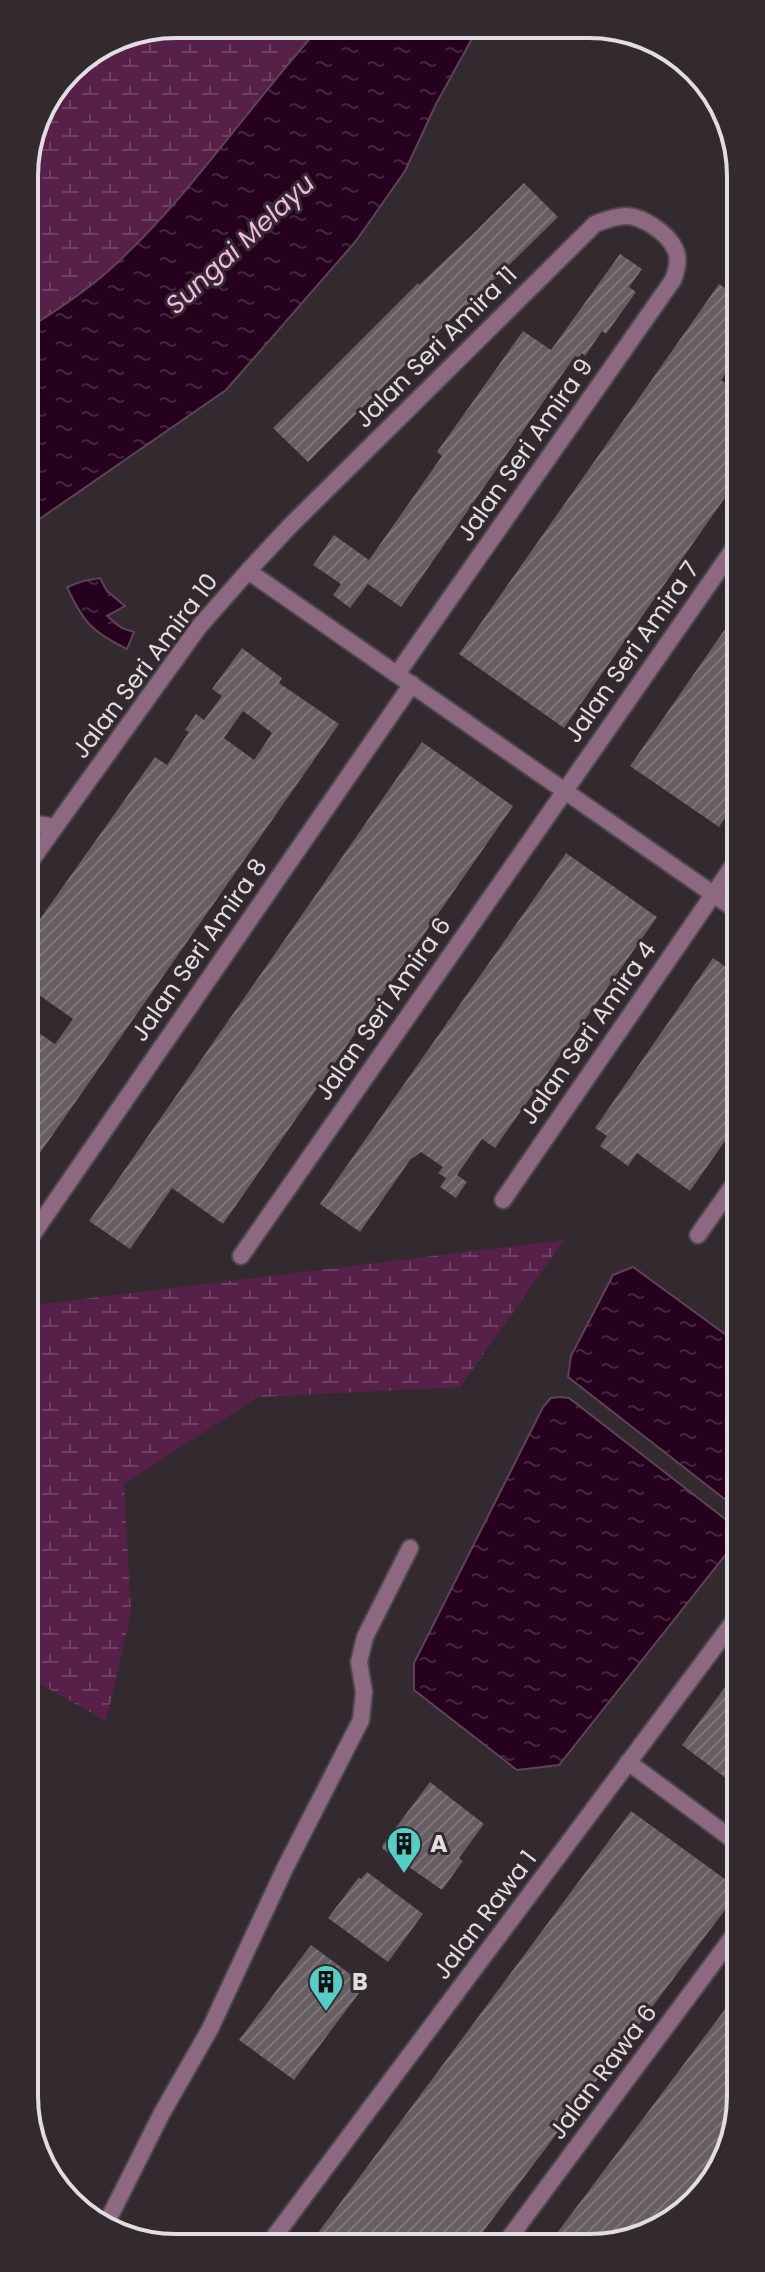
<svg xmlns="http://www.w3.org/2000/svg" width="765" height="2272" font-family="Poppins,sans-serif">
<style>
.wetland{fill:url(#wetland-marsh)}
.water{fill:url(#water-ripples);stroke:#5e4358;stroke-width:2}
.building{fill:url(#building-hatch);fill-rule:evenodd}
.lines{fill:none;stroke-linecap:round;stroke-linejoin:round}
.minor-casing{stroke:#4e474b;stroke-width:20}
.minor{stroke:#8c6981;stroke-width:16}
.labels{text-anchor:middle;stroke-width:6;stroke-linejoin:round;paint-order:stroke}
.street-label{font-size:24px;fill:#e2dde0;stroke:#322a2f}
.poi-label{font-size:24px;font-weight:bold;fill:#e2dde0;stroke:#322a2f;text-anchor:start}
.water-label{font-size:26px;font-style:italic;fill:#f6b6e1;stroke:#322a2f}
.rim{fill:none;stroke:#e2dde0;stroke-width:4}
</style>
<defs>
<pattern id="wetland-marsh" width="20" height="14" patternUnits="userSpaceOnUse" patternTransform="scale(2)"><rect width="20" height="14" fill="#562048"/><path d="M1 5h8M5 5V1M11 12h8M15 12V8" fill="none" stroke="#6e4062"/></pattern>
<pattern id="water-ripples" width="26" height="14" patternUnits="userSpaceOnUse" patternTransform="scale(2)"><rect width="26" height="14" fill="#25011d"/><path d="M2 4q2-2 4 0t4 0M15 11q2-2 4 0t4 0" fill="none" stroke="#44263e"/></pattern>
<pattern id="building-hatch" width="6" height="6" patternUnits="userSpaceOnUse" patternTransform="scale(2)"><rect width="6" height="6" fill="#665e63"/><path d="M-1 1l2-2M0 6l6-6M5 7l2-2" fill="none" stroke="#7c7579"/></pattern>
</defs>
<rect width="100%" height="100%" fill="#322a2f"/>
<path class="wetland" d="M176,24l146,1c-69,77 -129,166 -204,237 -28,27 -60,48 -93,68l-1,-165 16,-57 23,-29 83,-44z
M564,1240l-104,147 -202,10 -134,87 7,129 -25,108 -80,-45v-370z"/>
<path class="water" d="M322,25l157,1 -43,78 -31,67 -49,70 -130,149 -201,139v-199c33,-20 65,-41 93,-68 76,-71 134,-160 204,-237z
M146,35l-83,43v1l12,-17z
M100,578l7,13 18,15 -18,10 15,12 12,4 -7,17c-35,-17 -44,-27 -60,-62l16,-6z
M633,1267l107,78v166l-172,-134 3,-21 42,-81z
M561,1397l8,1 160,124 5,22 -175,221 -42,5 -103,-80v-27l129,-256 8,-9z"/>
<path class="building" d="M524,183l34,34 -92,90 -1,-2 -157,157 -35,-34 145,-145 1,2 54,-51z
M620,254l22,15 -13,18 7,5 -30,42 -4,-3 -17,25 -3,-3 -4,5 -3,-2 -174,251 -33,-23 -18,24 -17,-13 8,-11 -28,-19 21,-30 35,25 73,-104 -5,-4 86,-121 28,19z
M719,284l19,13v59l-17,24 17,12v87l-174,249 -105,-74z
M739,609v189l-20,29 -89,-61z
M242,648l40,30 -3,5 60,41 -313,449v-149l29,20 18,-25 -48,-34v-45l130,-183 12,8 22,-33 -4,-2 11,-16 8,6 18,-24 -10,-7zM243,711l29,22 -18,27 -30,-22z
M422,742l91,64 -290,418 -51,-36 -42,61 -41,-28z
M566,853l91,64 -162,231 -13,-9 -25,36 10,7 -11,16 -16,-11 6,-9 -8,-5 5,-6 -22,-15 -11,8 -50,72 -40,-28z
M713,958l26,18v145l-49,70 -53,-38 -9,13 -28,-20 7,-10 -12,-8z
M740,1667v94l-13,18 -45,-34z
M430,1782l54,42 -25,34 4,3 -21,29 -59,-41 -1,-3z
M631,1811l109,79 -267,355h-164z
M367,1872l56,42 -35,48 -60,-44 31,-41 2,2z
M311,1945l54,40 -71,95 -55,-40z
M741,1988v118l-37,90 -85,49h-71z"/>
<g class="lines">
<defs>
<path id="minor" d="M248,571l491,341
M25,822l30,5
M25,869l173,-241 50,-57 42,-45 305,-302c10,-4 21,-8 32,-8 16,1 41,17 48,33 5,10 2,21 -2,31l-276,394
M503,1200l236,-343
M698,1235l41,-58
M26,1244l386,-560
M241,1256l498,-715
M628,1762l112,83
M106,2224l56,-111 48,-84 75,-161 76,-148 3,-28 -5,-30 6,-25 45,-89
M268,2245l472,-632
M504,2245l236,-318"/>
</defs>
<use href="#minor" class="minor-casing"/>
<use href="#minor" class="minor"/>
</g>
<defs>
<symbol id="building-pin" viewBox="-11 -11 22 30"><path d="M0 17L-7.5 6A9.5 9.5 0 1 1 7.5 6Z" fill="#55cec5" stroke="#322a2f"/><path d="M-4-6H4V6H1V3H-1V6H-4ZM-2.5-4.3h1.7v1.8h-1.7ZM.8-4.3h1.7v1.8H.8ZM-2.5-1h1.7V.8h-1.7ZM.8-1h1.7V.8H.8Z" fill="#111"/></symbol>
</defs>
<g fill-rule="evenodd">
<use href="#building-pin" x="384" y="1824" width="40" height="54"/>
<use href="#building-pin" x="306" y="1962" width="40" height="54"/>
</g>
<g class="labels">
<g class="street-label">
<text transform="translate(436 347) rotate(-45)" y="8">Jalan Seri Amira 11</text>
<text transform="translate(525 450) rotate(-55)" y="8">Jalan Seri Amira 9</text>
<text transform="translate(632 652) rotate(-55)" y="8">Jalan Seri Amira 7</text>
<text transform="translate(145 666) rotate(-53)" y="8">Jalan Seri Amira 10</text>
<text transform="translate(199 950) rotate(-55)" y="8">Jalan Seri Amira 8</text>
<text transform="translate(383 1009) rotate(-55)" y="8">Jalan Seri Amira 6</text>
<text transform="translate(588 1033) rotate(-55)" y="8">Jalan Seri Amira 4</text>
<text transform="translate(485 1915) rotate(-53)" y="8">Jalan Rawa 1</text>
<text transform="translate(603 2072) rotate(-53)" y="8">Jalan Rawa 6</text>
</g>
<g class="poi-label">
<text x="430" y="1852">A</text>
<text x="352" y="1990">B</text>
</g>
<g class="water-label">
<text transform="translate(240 244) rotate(-43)" y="9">Sungai Melayu</text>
</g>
</g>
<path d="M0 0H765V2272H0ZM176 38H589A138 138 0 0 1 727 176V2096A138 138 0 0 1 589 2234H176A138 138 0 0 1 38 2096V176A138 138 0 0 1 176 38Z" fill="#322a2f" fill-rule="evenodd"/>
<path class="rim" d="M176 38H589A138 138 0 0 1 727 176V2096A138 138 0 0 1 589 2234H176A138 138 0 0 1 38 2096V176A138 138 0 0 1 176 38Z"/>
</svg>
